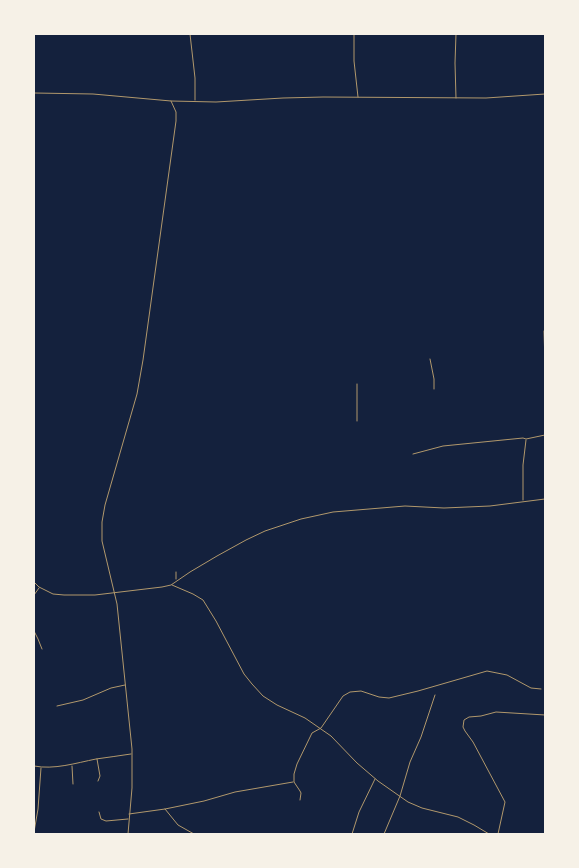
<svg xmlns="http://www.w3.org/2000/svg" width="579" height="868" font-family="Poppins,sans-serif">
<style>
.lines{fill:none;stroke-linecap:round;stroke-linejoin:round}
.minor{stroke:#b1986c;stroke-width:1}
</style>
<rect width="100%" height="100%" fill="#14213d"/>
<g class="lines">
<path class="minor" d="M190,34l5,44v22
M354,34v27l4,36
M456,34l-1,29 1,35
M34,93l59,1 78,7 45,1 67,-4 40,-1 163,1 59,-4
M544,331l1,32
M430,359l4,20v10
M357,421v-37
M413,454l30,-8 80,-8 3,1 19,-4
M523,500v-35l3,-25
M176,572v7
M34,582l5,5 14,7 11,1h31l67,-8 9,-2 19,-13 27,-16 29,-16 19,-9 36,-12 32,-7 72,-6 39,2 46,-2 55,-7
M172,585l21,9 10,6 13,21 28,53 8,10 11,12 14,9 28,13 26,18 26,27 21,18 30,21 14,6 36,9 16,8 15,9
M34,595l5,-7
M34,631l4,8 4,10
M57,706l26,-6 28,-12 14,-3
M97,759l3,17 -2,5
M34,766c20,4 42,-3 62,-7 12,-2 24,-3 35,-5
M72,766l1,18
M300,800l1,-7 -1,-2 -6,-9v-8l3,-10 15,-31 9,-5 22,-32 7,-4 11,-1 18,6 10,1 29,-7 69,-20 20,4 24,13 10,1
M165,809l13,16 16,9
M99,812l2,7 5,2 22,-2
M129,814l36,-5 39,-8 31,-9 58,-10
M34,832l4,-23 3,-41
M128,834l4,-46v-39l-15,-145 -15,-63v-19l3,-17 32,-111 6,-34 33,-239v-9l-5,-11
M352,834l7,-22 16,-33
M384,834l16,-38 10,-34 11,-25 14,-42
M498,834l7,-32 -32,-60 -8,-11 -2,-4 1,-7 5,-3 12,-1 15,-4 49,3
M544,834l1,-2"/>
</g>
<rect width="579" height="868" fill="none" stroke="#f6f1e7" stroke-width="70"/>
</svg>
